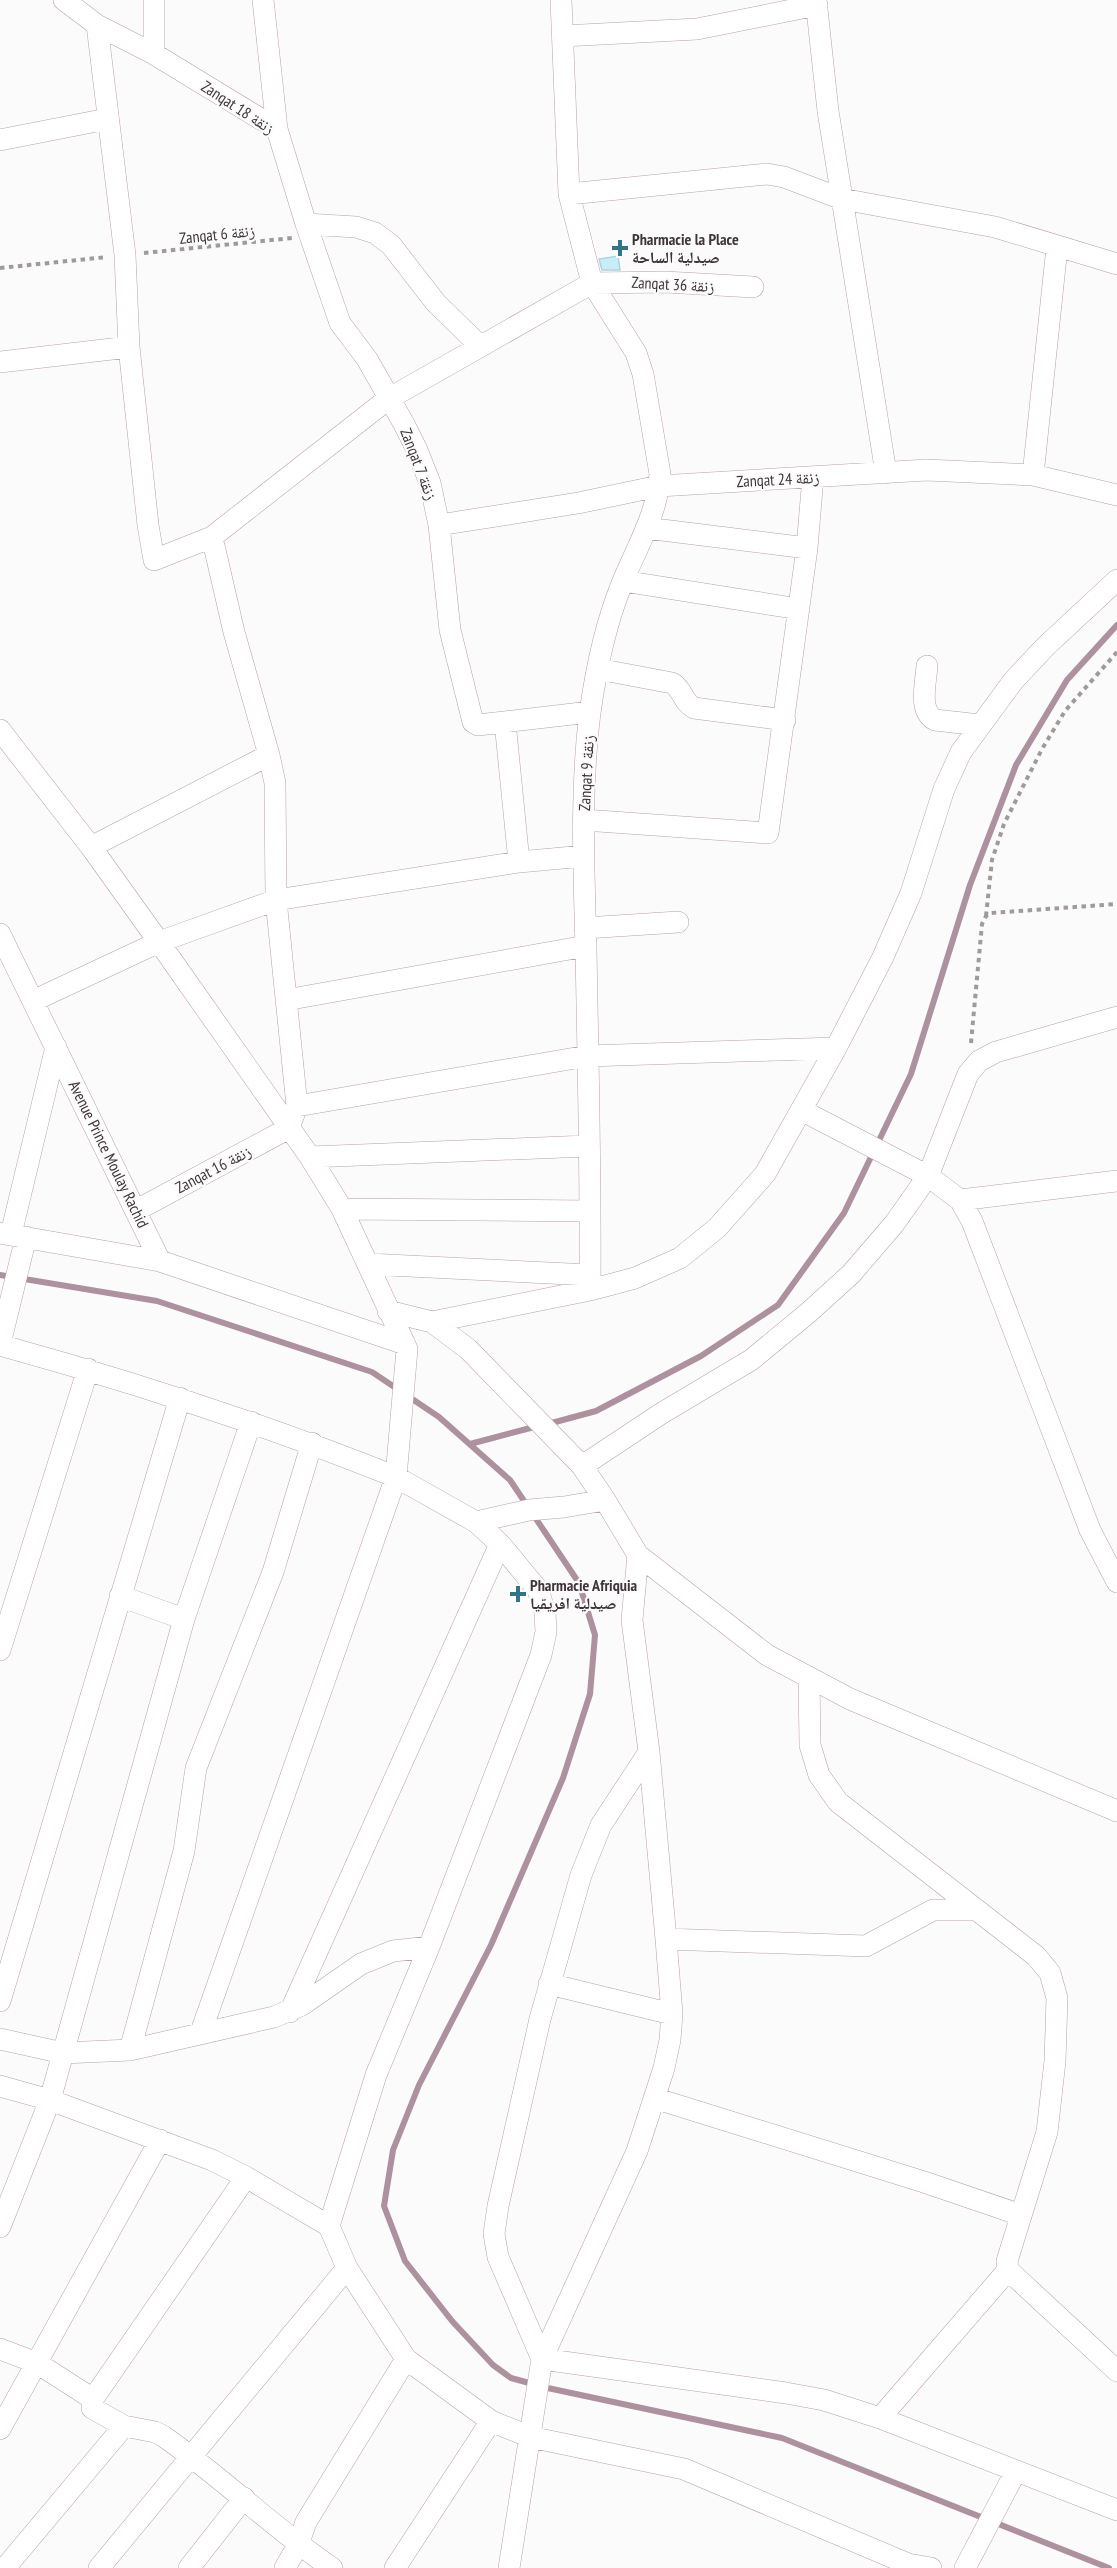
<svg xmlns="http://www.w3.org/2000/svg" width="1117" height="2568" font-family="'PT Sans Narrow','Noto Naskh Arabic',sans-serif">
<style>
.lines{fill:none;stroke-linecap:round;stroke-linejoin:round}
.stream{stroke:#ad919e;stroke-width:6}
.building{fill:#c9edf8;stroke:#b0d2de;stroke-width:1.5}
.minor-casing{stroke:#bc9ead;stroke-width:22}
.path{stroke:#a09a9d;stroke-width:4;stroke-dasharray:4.5 4.5;stroke-linecap:butt}
.minor{stroke:#fff;stroke-width:21}
.poi-dot{fill:#337487;stroke:#fbfbfb;stroke-width:2}
.labels{text-anchor:middle;stroke-width:4.5;stroke-linejoin:round;paint-order:stroke}
.street-label{font-size:16px;fill:#41353b;stroke:#fbfbfb}
.poi-label{font-size:16px;font-weight:bold;fill:#41353b;stroke:#fbfbfb;text-anchor:start}
</style>
<rect width="100%" height="100%" fill="#fbfbfb"/>
<g class="lines">
<path class="stream" d="M0,1275l157,26 215,71 67,45 71,63 69,103 16,52 -5,59 -27,84 -72,167 -72,140 -26,65 -9,56 21,55 47,60 41,44 18,13 22,6
M548,1424l48,-13 105,-55 77,-51 66,-92 67,-139 59,-189 46,-120 51,-85 50,-55
M470,1444l68,-18
M543,2387l239,51 327,130"/>
</g>
<path class="building" d="M618,256l2,14h-18l-3,-11z"/>
<g class="lines">
<defs>
<path id="minor" d="M64,0l33,25 57,29 123,75 29,95 50,3 19,6 16,12 45,58 44,43
M263,0l14,129
M561,0l8,194 23,89 44,70 7,21 17,100c-2,38 -23,73 -37,107 -17,41 -27,88 -33,132 -10,78 -6,157 -4,236 2,113 5,227 4,341
M816,0l12,111 58,362
M97,25l28,230 4,92 19,178 6,35 58,-23 176,-138 204,-116 73,-1 88,5
M563,36l134,-7 120,-24
M154,54v-54
M0,140l107,-21
M569,194l198,-20 17,3 58,22 153,28 122,37
M306,224l34,99 27,36 37,65 13,26 13,33 9,42 11,105 23,92 5,3 112,-13
M0,362l129,-15
M1033,475l24,-228
M439,525l139,-22 81,-17 268,-16 106,5 84,20
M646,528l161,20
M623,581l176,28
M927,666c-1,17 -9,45 8,54l45,5
M598,669l74,14c11,6 11,20 22,25l91,12
M505,722l14,140
M0,730l91,117 68,95 151,215 32,52 65,140 -11,128 80,45 24,22 38,46 7,22 1,20 -5,23 -112,292 -53,128 -47,151 18,42 59,91 85,62 39,16 154,32 224,95 23,4
M584,820l184,13 39,-285 6,-71
M91,847l178,-92
M585,928l93,-6
M0,934l160,327
M35,1000l124,-58 117,-42 243,-38 65,-6
M286,1000l300,-54
M297,1106l290,-50 249,-8
M801,1110l127,66 32,24 12,21 118,309 27,52
M310,1157l278,-11
M960,1200l157,-19
M342,1209l248,2
M137,1210l152,-82 8,-22 -21,-206 -1,-117 -6,-28 -35,-123 -22,-95
M0,1233l160,28 245,83
M11,1234l45,-187
M368,1264l222,11
M388,1311l44,11 36,27 114,117 80,-53 89,-53 57,-47 43,-39 43,-50 34,-48 40,-102 11,-13 17,-9 121,-35
M432,1322l158,-32 45,-12 45,-20 37,-30 48,-54 71,-126 47,-91 28,-64 33,-104 17,-37 53,-72 32,-34 71,-66
M0,1344l26,-107
M0,1345c134,37 266,80 396,132l-195,555
M582,1466l23,34 33,55 129,100 83,44 267,112
M476,1522l53,-12 35,-3 41,-7
M120,1596l64,23
M0,1650l88,-281
M809,1678l1,67 9,30 19,27 198,154 14,17 7,25 -2,63 -8,71 -40,129 1,9 109,101
M649,1752l-48,73 -20,50 -41,144 -42,187 -4,28 4,23 44,102 244,34 38,7 56,18 237,92
M666,1939l200,7 67,-36h44
M549,1984l123,30
M0,2001l180,-603
M290,2012l210,-468
M0,2039l63,14 67,-3 144,-33 28,-12 59,-41 32,-13 36,-4
M130,2050l54,-199 12,-83 77,-196 39,-129
M0,2086l50,14 162,60 34,17 83,49
M654,2098l270,84 97,33
M0,2227l50,-127 134,-481 67,-197
M0,2349l37,14 56,36
M880,2418l128,-148
M124,2426l31,6 8,4c59,41 110,92 169,132
M0,2429l160,-289
M5,2568l119,-142 -32,-18 1,-9 153,-222
M99,2568l248,-300
M189,2568l55,-70
M285,2568l13,-23 8,-23 100,-163
M395,2568l96,-147
M509,2568l33,-209 95,-208 27,-83 6,-28 2,-26 -6,-75 -17,-187 -17,-132 6,-65
M965,2568l51,-97"/>
</defs>
<use href="#minor" class="minor-casing"/>
<path class="path" d="M144,253l148,-15
M0,268l107,-11
M986,916l6,-56 12,-36 38,-75 23,-38 52,-59
M971,1043l11,-119 4,-8 5,-3 126,-9"/>
<use href="#minor" class="minor"/>
</g>
<g class="poi-dot">
<path d="M617 239h6v6h6v6h-6v6h-6v-6h-6v-6h6z"/>
<path d="M515 1585h6v6h6v6h-6v6h-6v-6h-6v-6h6z"/>
</g>
<g class="labels">
<g class="street-label">
<text transform="translate(238 107) rotate(33)" y="6">Zanqat 18 زنقة</text>
<text transform="translate(217 234) rotate(-6)" y="6">Zanqat 6 زنقة</text>
<text transform="translate(673 284) rotate(3)" y="6">Zanqat 36 زنقة</text>
<text transform="translate(419 464) rotate(69)" y="6">Zanqat 7 زنقة</text>
<text transform="translate(778 479) rotate(-3)" y="6">Zanqat 24 زنقة</text>
<text transform="translate(586 773) rotate(-87)" y="6">Zanqat 9 زنقة</text>
<text transform="translate(109 1154) rotate(64)" y="6">Avenue Prince Moulay Rachid</text>
<text transform="translate(213 1169) rotate(-28)" y="6">Zanqat 16 زنقة</text>
</g>
<g class="poi-label">
<text x="632" y="245">Pharmacie la Place<tspan x="632" dy="18">صيدلية الساحة</tspan></text>
<text x="530" y="1591">Pharmacie Afriquia<tspan x="530" dy="18">صيدلية افريقيا</tspan></text>
</g>
</g>
</svg>
